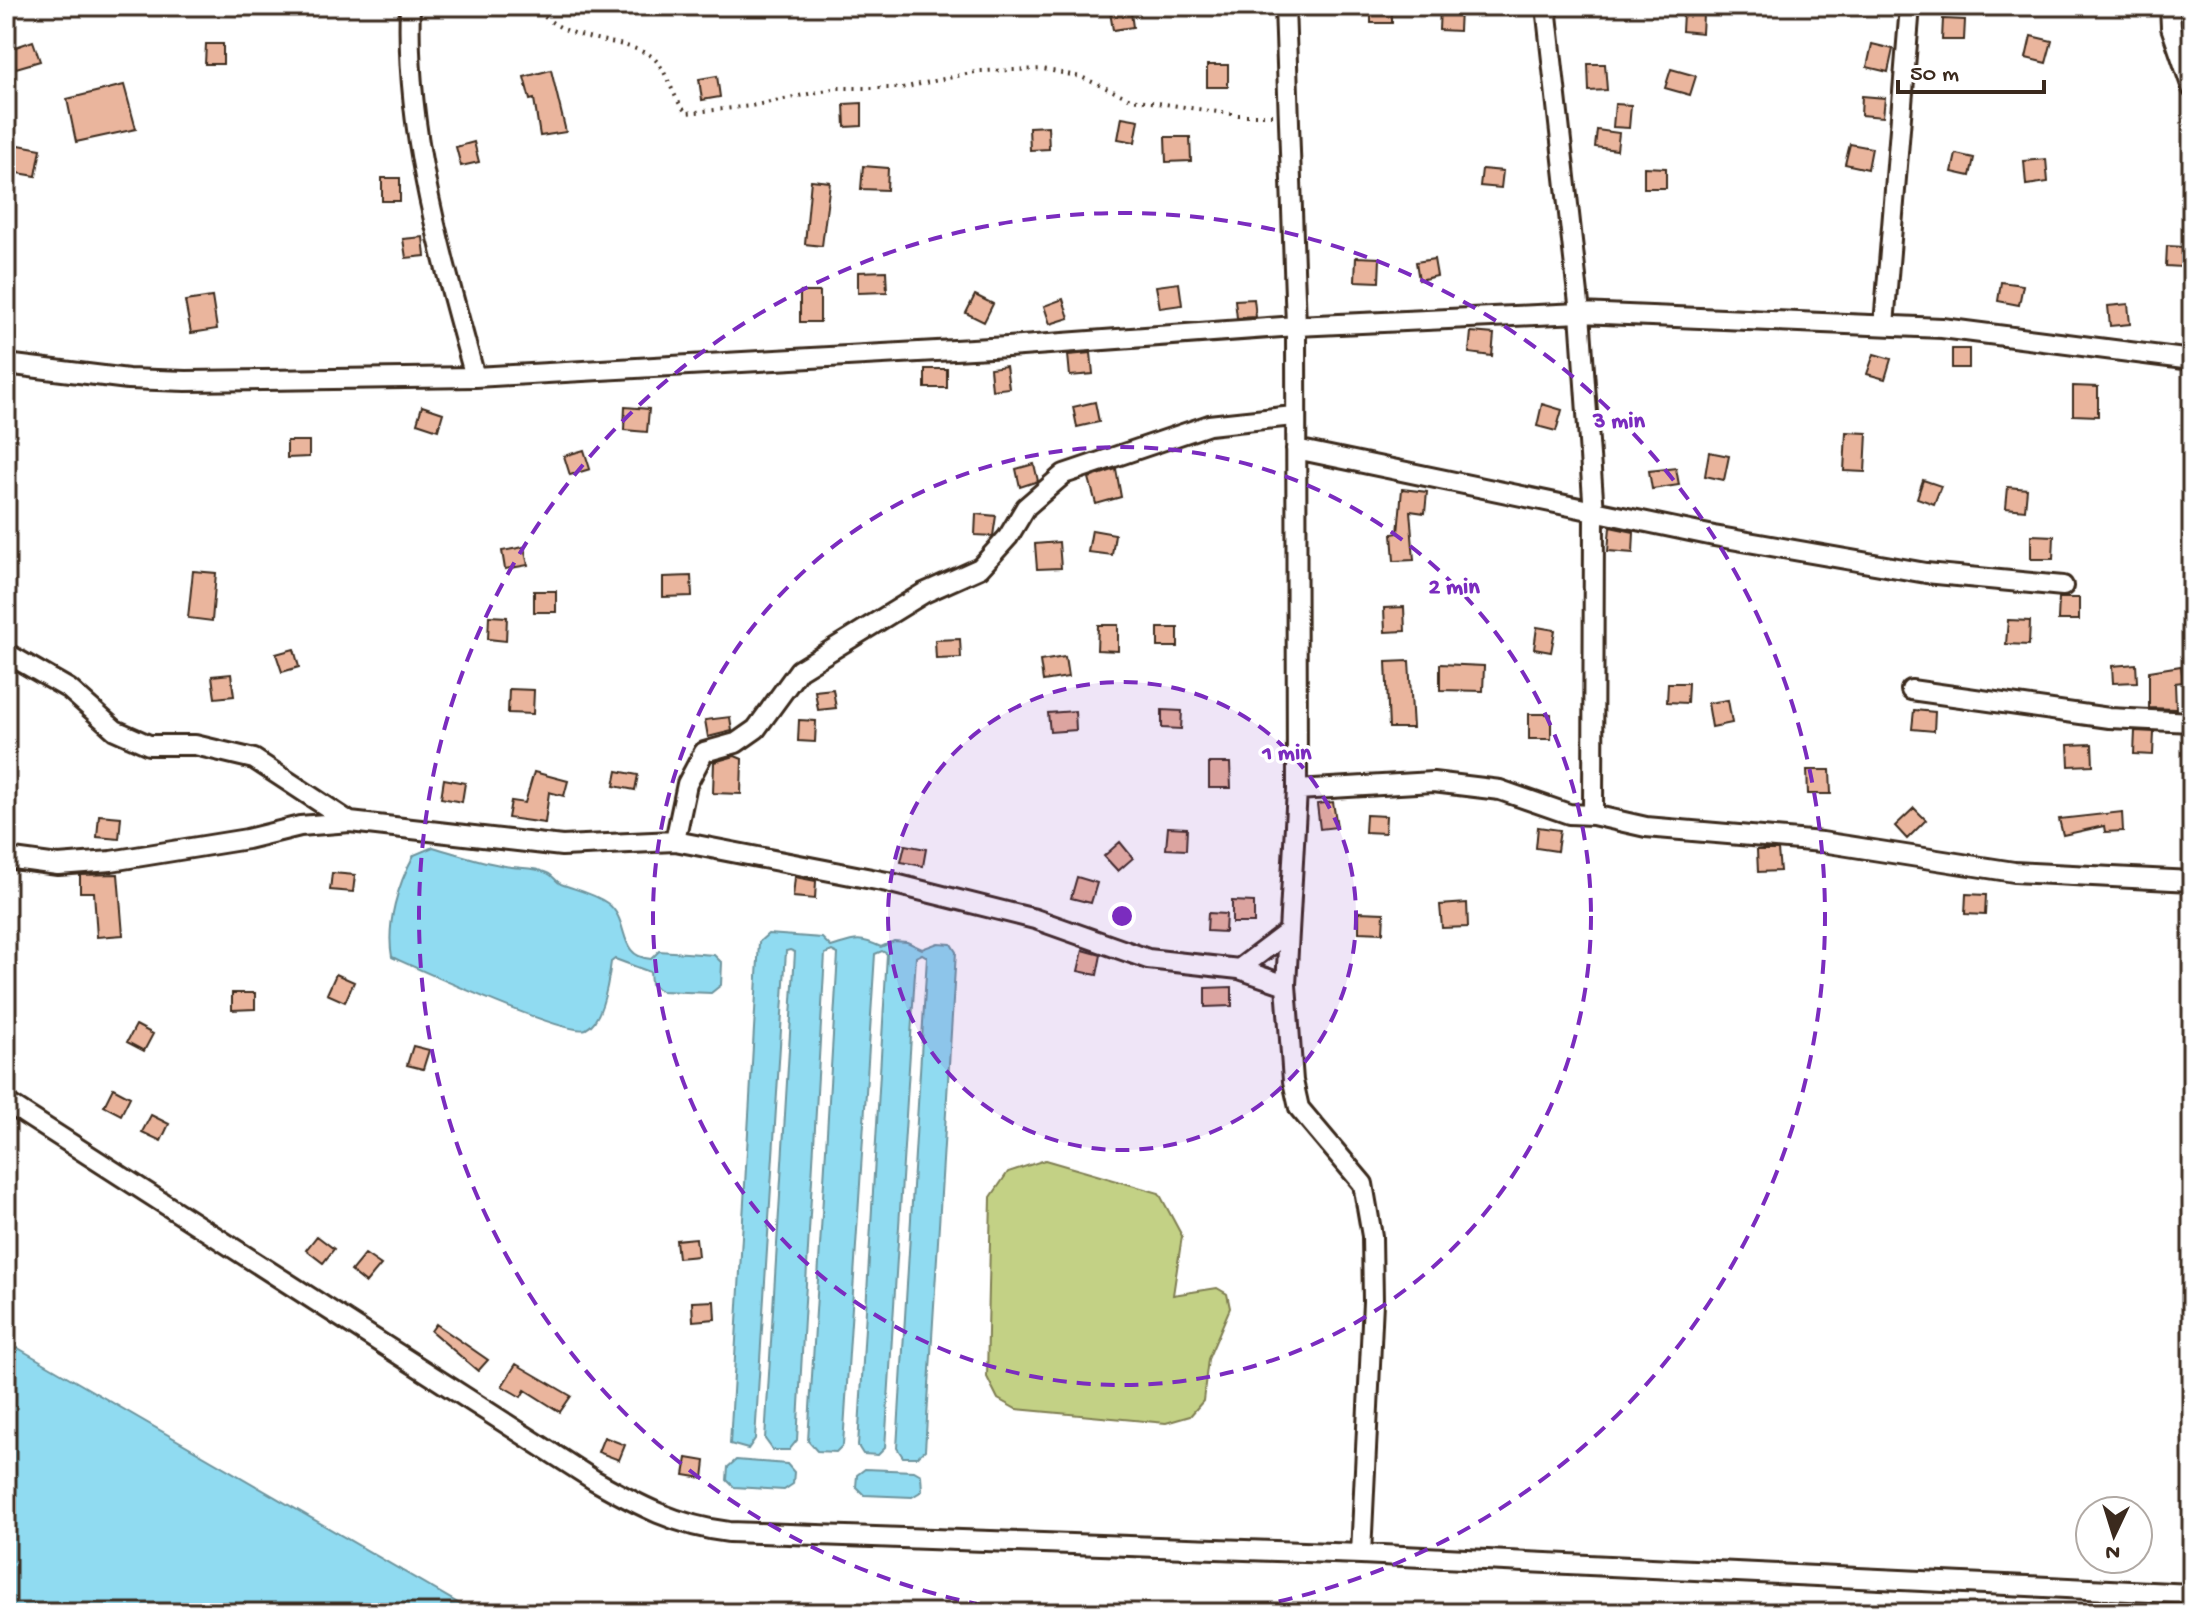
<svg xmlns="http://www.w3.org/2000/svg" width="2198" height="1619" font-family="'Gochi Hand',sans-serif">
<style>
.green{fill:#c3d185;stroke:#7f7e52;stroke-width:2}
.water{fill:#90dbf1;stroke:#6e949d;stroke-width:2}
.building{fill:#eab59d;stroke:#3b2a1e;stroke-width:2}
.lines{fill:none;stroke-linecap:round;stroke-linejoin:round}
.street-casing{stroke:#3b2a1e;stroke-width:24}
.path{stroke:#3b2a1e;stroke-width:4;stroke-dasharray:2 6;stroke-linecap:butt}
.street{stroke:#fff;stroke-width:18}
.ring{fill:none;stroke:#7b2cbf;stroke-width:4;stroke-dasharray:14 10}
.centre{fill:#7b2cbf;stroke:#fff;stroke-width:4}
.ring-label{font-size:24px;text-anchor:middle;font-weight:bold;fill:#7b2cbf;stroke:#fff;stroke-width:7;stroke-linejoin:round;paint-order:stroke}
</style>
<rect width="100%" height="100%" fill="#fff"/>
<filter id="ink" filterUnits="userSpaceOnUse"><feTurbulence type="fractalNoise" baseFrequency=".0125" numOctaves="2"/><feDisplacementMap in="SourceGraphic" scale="16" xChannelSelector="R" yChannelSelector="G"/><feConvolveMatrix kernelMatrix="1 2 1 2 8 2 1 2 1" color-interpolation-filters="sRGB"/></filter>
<g filter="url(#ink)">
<path class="green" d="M1045,1160l114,33 23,43 -9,59 44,-7 10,6 3,14 -22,51 -5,42 -13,15 -24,7 -150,-14 -18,-10 -11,-22 4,-180 17,-25z"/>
<path class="water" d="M433,847c24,7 48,15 72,19 14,3 28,0 42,7 6,2 8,8 14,11 16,6 32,9 46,19 24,17 9,54 44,56l8,-8 55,4 8,8 -1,22 -10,8 -50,-2 -10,-7 -1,-12 -35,-13 -4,3c-2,16 -8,59 -25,67 -19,8 -167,-60 -194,-72 -6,-33 6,-73 22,-102z
M768,934l54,4 9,9c23,-7 27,-11 50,0l13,-6 13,1 15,7 16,-6 13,1 5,8 -31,498 -8,7h-14l-6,-9 30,-491 -5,-3 -6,3 -31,491 -7,7 -15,-1 -5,-8 29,-492 -5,-3 -7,3 -32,491 -7,7 -19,-1 -9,-10 30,-487 -6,-3 -7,3 -28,486 -8,10h-16l-8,-11 30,-487 -5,-2 -4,1 -31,488 -7,10 -18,-5 29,-502z
M6,1341l469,272h-469z
M736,1460l51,4 7,8 -1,12 -9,6 -50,-3 -7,-7 1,-13z
M865,1469l49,2 7,4 1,16 -10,6 -48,-2 -8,-8 1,-12z"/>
<path class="building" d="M1109,6h21l3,21 -20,3z
M1371,6h21v17h-21z
M1440,7l20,1 -1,23 -20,-1z
M1683,13l20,2 -1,18 -20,-2z
M1943,19l22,1 -1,20h-22z
M2031,36l21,5 -6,22 -20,-5z
M33,41l7,20 -24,7 -6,-19z
M206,44h17v20h-18z
M1872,44l21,5 -5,23 -21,-5z
M1588,64h17l2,26 -18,1z
M1207,65h21v22h-21z
M1671,69l25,7 -6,19 -25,-7z
M551,70l15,62 -26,4 -6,-37 -4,1 -6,-23z
M717,76l3,21 -18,3 -3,-21z
M124,85l12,44 -60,13 -9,-43z
M1862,96l23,2 -2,19 -22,-2z
M862,103v23l-17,1 -1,-23z
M1615,104l16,1 -2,23 -16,-1z
M1122,117l17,3 -4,22 -17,-3z
M1048,126l1,23 -19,1 -1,-23z
M1597,130l22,3 -2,17 -22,-3z
M1165,137h25l1,24 -25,1z
M474,142l5,20 -18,4 -5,-19z
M8,143l33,6 -5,27 -30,-5z
M1850,144l22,4 -4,21 -23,-5z
M1956,154l18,4 -4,18 -18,-4z
M2046,159l2,23 -22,3 -2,-24z
M863,166l25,2 -1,22 -26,-1z
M1644,167l22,1v20h-22z
M1482,169l21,2 -2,17 -21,-2z
M382,178h18v23h-18z
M811,180l19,2 -8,64 -17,-2z
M423,237l2,19 -19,2 -3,-19z
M2167,246l17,1 -2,20 -16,-1z
M1356,257l24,1 -1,24 -24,-1z
M1434,259l3,17 -18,4 -3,-18z
M886,271l1,21 -29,1v-21z
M2001,282l22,3 -4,20 -21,-4z
M1179,283l3,22 -22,3 -4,-22z
M800,292h20v30h-20z
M975,295l18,9 -9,18 -18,-9z
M212,297l5,32 -26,4 -6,-32z
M1063,299l6,19 -19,6 -6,-18z
M1254,299l2,18 -19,1 -2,-18z
M2128,304l2,20 -20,2 -2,-20z
M1471,332l23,2 -2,22 -23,-3z
M1952,349h17v19h-17z
M1091,353l2,21 -23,2 -2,-21z
M1874,354l17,5 -6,20 -18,-5z
M1006,366l3,22 -17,2 -2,-22z
M925,369h22v19h-22z
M2073,386l25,1v29l-25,-1z
M1095,402l4,20 -22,5 -4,-20z
M1542,404l20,6 -6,21 -19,-5z
M422,406l21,7 -5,17 -21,-7z
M625,407l24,2 -2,23 -23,-2z
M1846,432l21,1 -2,39 -21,-1z
M287,441h22v16l-22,1z
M584,450l6,19 -20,6 -6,-19z
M1709,452l20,4 -5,24 -19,-4z
M1034,464l4,17 -18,6 -4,-18z
M1676,468l3,17 -27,4 -3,-18z
M1116,469l5,28 -25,7 -7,-26z
M1923,480l18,6 -7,18 -17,-6z
M2008,487l19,2 -2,21 -19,-2z
M1402,489l25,3 -2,21 -15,-2 4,49 -20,1 -2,-27 6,-1z
M976,514l20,2 -3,20 -18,-1z
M1610,527l24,5 -1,21 -25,-2z
M1092,530l23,4 -3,21 -24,-3z
M2031,535l23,1 -1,23h-22z
M1059,542l2,26 -24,1 -2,-25z
M524,547l4,18 -23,4 -3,-18z
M193,571l23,2 -4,48 -24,-3z
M691,576l1,20 -29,1v-20z
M534,591h22v21h-22z
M2059,598h20v22h-21z
M1404,607l1,24 -20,1 -1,-24z
M489,616l18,1 -1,24 -18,-2z
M2008,620l22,1 -1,24 -23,-1z
M1098,625h20v26l-21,-1z
M1537,627l18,3 -4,22 -17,-3z
M1158,628h20v19h-20z
M960,639l1,19 -25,1 -1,-19z
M294,649l5,18 -17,5 -6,-18z
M1065,657l3,20 -25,4 -3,-20z
M1409,661l4,67h-24l-3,-66z
M1440,664l44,2 -1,25 -43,-1z
M2136,664l1,18 -24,1 -1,-17z
M2181,666l2,16 -8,1 1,26 -27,-1v-37z
M231,674l3,22 -19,2 -3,-22z
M1668,683h20l-1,20 -20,-1z
M509,689l25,1 -1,24 -25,-1z
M833,689l3,19 -18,2 -3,-19z
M1728,700l4,23 -20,4 -4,-24z
M1162,710l20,1 -1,18 -19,-1z
M1914,710l21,2 -1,19 -22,-2z
M1075,711l1,19 -26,2 -2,-19z
M1529,714h22v25h-22z
M730,717l2,14 -24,6 -3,-17z
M799,720l17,1 -1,21 -17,-1z
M2135,731l19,1 -1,23 -19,-1z
M2092,744l1,21 -24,1 -1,-21z
M735,756l7,3 -1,35 -28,-1 1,-31z
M1209,763h21l1,25h-22z
M1807,770h23l1,24h-23z
M617,771l21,4 -3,15 -21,-4z
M534,772l34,9 -4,15 -15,-4 -4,31 -37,-5 3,-17 14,2z
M444,779l21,4 -3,19 -21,-4z
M1333,802l4,25 -17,2 -3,-25z
M1914,808l12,12 -19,19 -12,-13z
M2122,812l1,19 -18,1 -1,-6 -41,9 -4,-16z
M99,815l22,2 -2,22 -22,-2z
M1366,815l20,1 -1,17 -20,-1z
M1168,827l19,1 -1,22 -20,-1z
M1538,827l22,3 -3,21 -21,-3z
M1120,842l13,16 -15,13 -14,-15z
M905,845l21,4 -3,17 -22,-4z
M1757,850h21l2,21 -22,1z
M332,873l23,2 -2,17 -23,-2z
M118,874l5,61 -26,2 -3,-45h-14v-17z
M795,877l21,4 -1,18 -22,-2z
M1077,877l20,6 -6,20 -20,-5z
M1966,894l20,1 -1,20 -20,-1z
M1232,901l22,1v21h-22z
M1467,903l1,24 -26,1 -2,-23z
M1359,912l25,1 -1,20 -24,-1z
M1208,913l18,1 -1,18 -18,-1z
M1083,950l18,5 -4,20 -19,-4z
M336,974l18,8 -9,20 -18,-8z
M1232,987v19l-27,1v-19z
M232,993h23v16l-23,1z
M136,1025l17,9 -9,17 -17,-9z
M413,1046l16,4 -6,19 -16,-4z
M113,1088l17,9 -9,18 -17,-9z
M151,1115l18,9 -8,17 -19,-9z
M317,1236l17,13 -11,14 -17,-13z
M696,1238l2,18 -20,2 -2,-18z
M365,1254l16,11 -15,18 -15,-12z
M714,1301l1,18 -22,2 -1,-19z
M436,1324l52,36 -10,11 -47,-40z
M516,1364l55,32 -11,16 -35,-22 -4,7 -19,-11z
M604,1437l21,8 -6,15 -21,-8z
M687,1458l18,3 -2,17 -19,-3z"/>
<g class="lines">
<defs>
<path id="street" d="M410,6c-5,127 32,250 65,371
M1285,6l11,320 1,464 -11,195 7,96 6,27 64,76 9,52 1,66 -12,252
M1546,6l34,307 14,200 -1,302
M2170,6l1,21 21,61
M1884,325l26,-319
M6,364l122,15 58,2 289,-4 533,-30 288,-21 284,-13 362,15 250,32
M1296,449l418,87 212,37 137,13
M6,653l63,36 46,41 34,15h46l59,14 96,63
M1911,690l198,28 83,4
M1297,790l136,-8 67,8 69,24 24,1 53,12 176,15 192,30 178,9
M675,841l12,-57 17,-32 32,-9 20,-14 43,-59 125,-77 56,-25 28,-31 18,-30 38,-33 145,-49 84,-9
M6,858l52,7 53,-4 136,-22 53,-13 50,-4 212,24 113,-5 212,41 148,37 113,40 91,10 47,16
M1239,969l49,-37
M6,1102l588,378c44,25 83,46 135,52l632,22 831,40"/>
</defs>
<use href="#street" class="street-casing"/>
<path class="path" d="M533,6c35,38 73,29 113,47 21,9 24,44 41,60l64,-7 86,-18h65l78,-17 63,-2 38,8 50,22 107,16h36"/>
<use href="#street" class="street"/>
</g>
</g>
<circle cx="1122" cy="916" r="234" fill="#7b2cbf" fill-opacity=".12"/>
<g class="ring">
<circle cx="1122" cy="916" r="234"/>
<circle cx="1122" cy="916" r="469"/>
<path d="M1030 1613A703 703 0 1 1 1214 1613"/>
</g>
<circle cx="1122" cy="916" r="12" class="centre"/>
<g class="ring-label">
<text x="1619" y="427">3 min</text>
<text x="1454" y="593">2 min</text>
<text x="1287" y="759">1 min</text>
</g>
<rect width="2198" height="1619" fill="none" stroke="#fff" stroke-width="32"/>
<rect x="16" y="16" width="2166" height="1587" fill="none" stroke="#3b2a1e" stroke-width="3" filter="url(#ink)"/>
<g transform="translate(2114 1535) rotate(184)"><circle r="38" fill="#ffffff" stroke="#b1aaa5" stroke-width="2"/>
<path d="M0-6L14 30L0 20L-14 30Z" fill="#3b2a1e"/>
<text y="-12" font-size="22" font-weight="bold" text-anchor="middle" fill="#3b2a1e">N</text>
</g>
<path d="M1898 80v12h146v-12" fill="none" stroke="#3b2a1e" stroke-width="4"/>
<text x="1910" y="80" font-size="24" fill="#3b2a1e" stroke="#ffffff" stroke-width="6" paint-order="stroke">50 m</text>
</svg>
